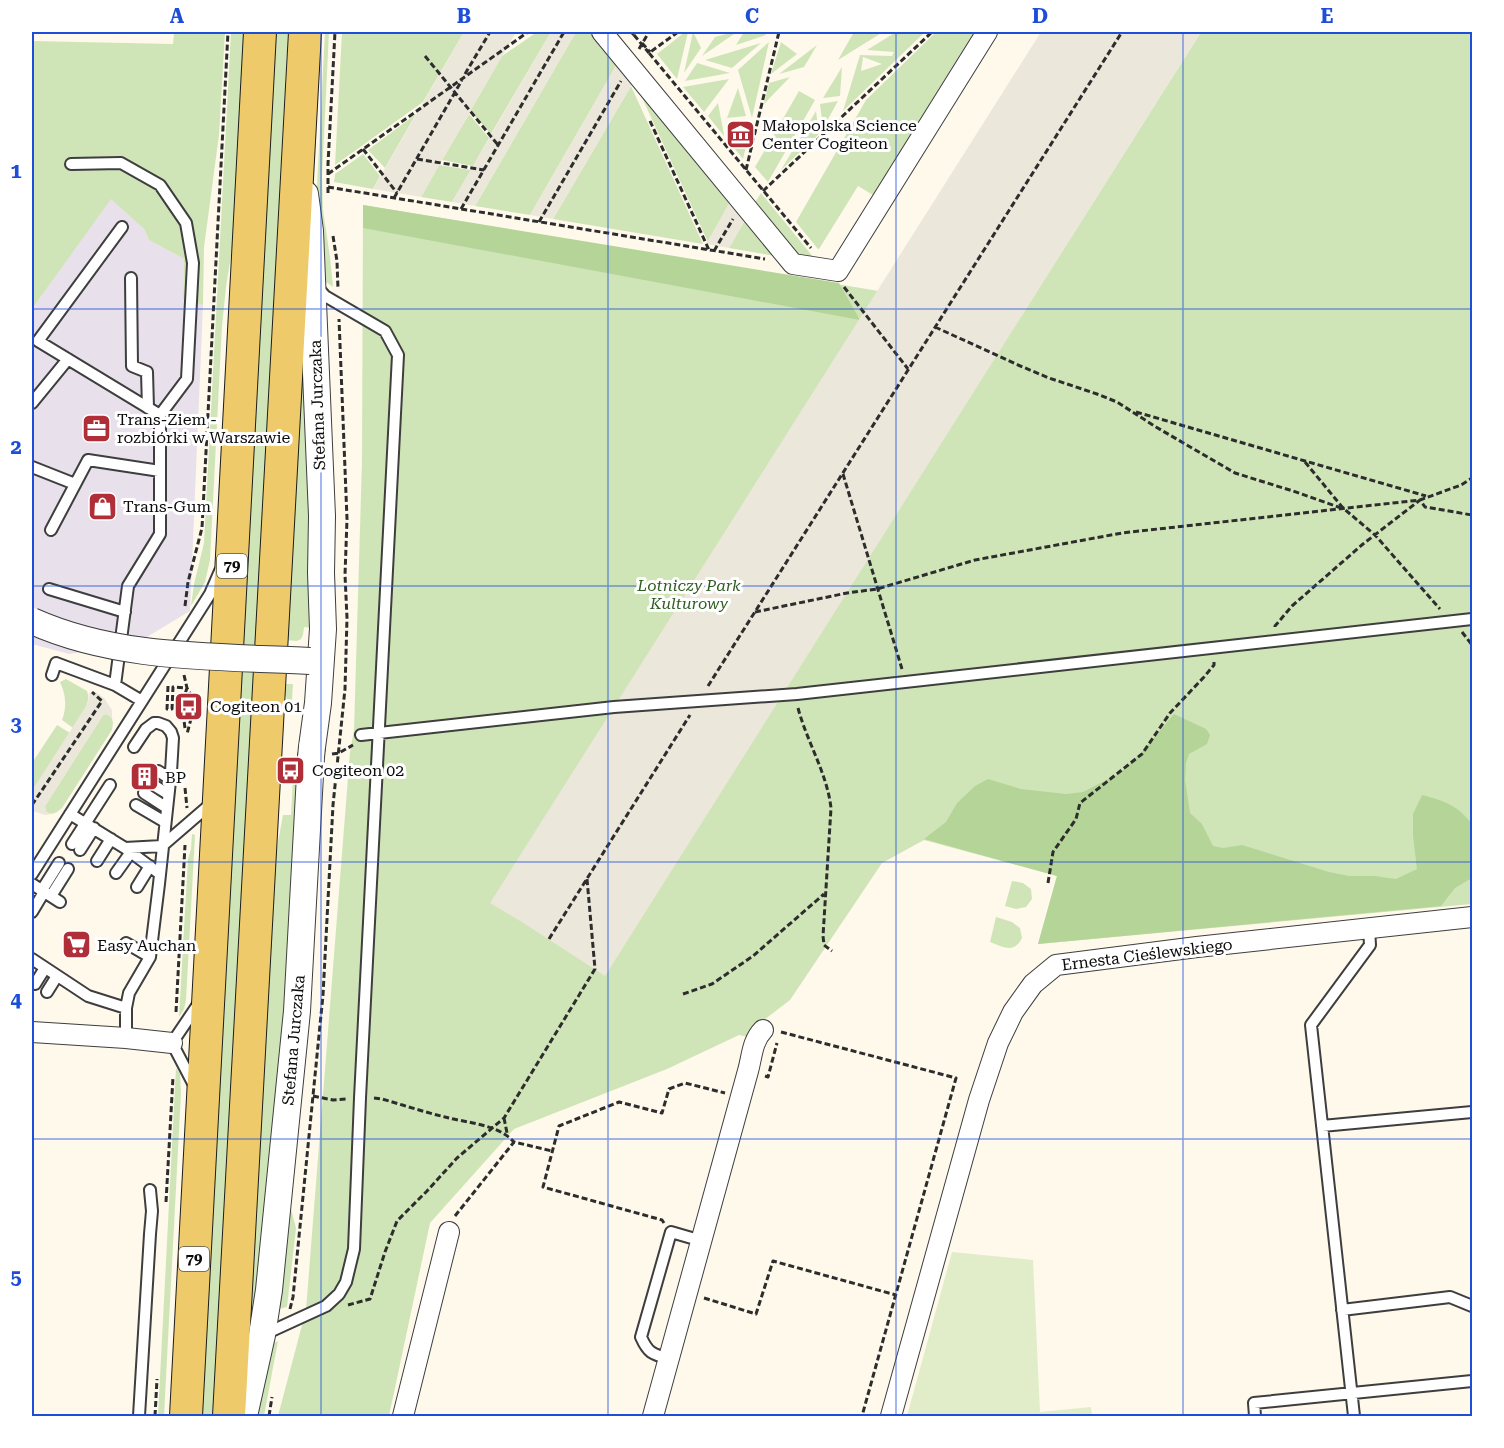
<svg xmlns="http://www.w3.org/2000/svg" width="1504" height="1448" font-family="'Roboto Serif',serif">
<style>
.industrial{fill:#e8e0ea}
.green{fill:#d0e5b7;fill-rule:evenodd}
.forest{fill:#b5d498}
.pitch{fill:#e1edc9}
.plaza{fill:#ece7db}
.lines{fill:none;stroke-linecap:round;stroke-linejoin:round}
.service-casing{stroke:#3e3e3e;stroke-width:14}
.minor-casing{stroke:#3e3e3e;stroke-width:22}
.tertiary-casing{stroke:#3e3e3e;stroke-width:28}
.primary-casing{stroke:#1c1c1c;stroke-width:34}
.path{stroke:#2d2d2d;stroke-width:3;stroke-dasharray:6 3;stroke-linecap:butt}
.service{stroke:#fff;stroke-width:10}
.minor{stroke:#fff;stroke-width:20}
.tertiary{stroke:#fff;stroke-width:26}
.primary{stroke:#efca6a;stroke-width:32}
.tertiary-bridge-casing{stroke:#3e3e3e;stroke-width:28;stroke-linecap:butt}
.path-bridge{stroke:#2d2d2d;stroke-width:3;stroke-dasharray:6 3;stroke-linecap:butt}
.tertiary-bridge{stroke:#fff;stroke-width:26}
.grid{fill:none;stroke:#1d4ed8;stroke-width:1.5;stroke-opacity:0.55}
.labels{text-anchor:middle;stroke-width:6;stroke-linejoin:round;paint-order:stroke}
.shield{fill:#fff;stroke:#545454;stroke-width:1.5}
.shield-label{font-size:15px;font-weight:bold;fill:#0b0b0b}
.poi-label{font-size:16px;fill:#0b0b0b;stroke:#fff;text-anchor:start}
.street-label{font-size:16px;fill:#0b0b0b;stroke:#fff}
.park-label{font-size:16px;font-style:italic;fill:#2f5d21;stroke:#fff}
.neatline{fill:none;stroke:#1d4ed8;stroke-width:2}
.grid-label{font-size:20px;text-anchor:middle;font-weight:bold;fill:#1d4ed8}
</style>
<rect width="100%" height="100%" fill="#fef9eb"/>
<path class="industrial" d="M111,198l33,31 5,11 35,19 -1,39 20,7 -13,306 -53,32 -68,11 -37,-10v-335z"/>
<path class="green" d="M174,32h51l-6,103 -15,112 -1,58 -20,-6 1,-40 -35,-19 -5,-11 -33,-30 -79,110v-268l141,3z
M231,32h15l-12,204 -8,51 -4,39 -12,234 -5,22 -14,24 3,-22 10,-41z
M275,32h13l-74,1384h-13z
M325,32h4l-7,145 1,33 7,47 3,30 -11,-8 -4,-53 -1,-39z
M342,32h122l-41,70 -88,63z
M537,32h14l-60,102 -21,-23 32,-55z
M576,32h14l27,32 -87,151 -55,-9z
M685,32h3l-11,47 -20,-25z
M693,32l8,16 -17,25z
M734,32h3l-35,24 13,-19z
M744,32h19l3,3 -30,10z
M854,32h29l-45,28z
M896,32h29l-82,79 17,-56 32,1 2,-4 -27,-2zM863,57l19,7 -21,7z
M936,32h46l-104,166 -20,-12 -39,63h-1l-22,-27 70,-122z
M1201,32h271v872l-434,40 19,-68 -133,-36 -42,23 -92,137 -39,30 -2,7 -10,-2 -72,34 -153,60 -84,94 -41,193h-111l28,-106 44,-558 4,-22 8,-269 1,-256 659,110z
M769,42l-17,76 -14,-48z
M781,42l16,12 -26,20z
M761,43l-29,25 -27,-8z
M817,45l-13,22 -25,7z
M697,63l33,10 -45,8z
M842,67l-2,29 -17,2z
M790,77l-26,27 5,-21z
M729,79l-25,33 -21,-25z
M631,86l72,158 -150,-25z
M738,88l8,28 -19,2z
M639,91l91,111 -22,40z
M799,91l16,9 -47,82 -13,-15z
M838,101l-15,27 -3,-24z
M718,103l6,32v1l-16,-20z
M816,111l3,23 -38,36z
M416,114l-31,54 -17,-18z
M469,114l20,24 -16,28 -31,-6z
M749,133l-6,26 -13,-16z
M363,154l17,22 -7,13 -39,-7 1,-8z
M439,165l32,5 -19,32 -31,-5z
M761,193l53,65 -14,2 -46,-56z
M745,220l30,36 -46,-8z
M304,300l8,328 -8,-1 -1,8 -2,4 -4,2 -12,-1z
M66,679l21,12c5,13 -7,26 -14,37l-11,-8c5,-13 4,-25 -2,-38z
M280,684h13l-1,17 2,1 -1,10h-4l-3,-16z
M107,714l5,4 1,5 -1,7 -50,78c-5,4 -9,8 -16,4l-1,-6 58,-91z
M57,725l13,8 -38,58v-28z
M294,760h9l-10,209 -38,349 -4,-2 -1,-4 25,-454 8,-43h8z
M192,834l3,1 -9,165 -2,9 -5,8 9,-158 3,-10z
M1012,881l11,2 8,6 1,10 -6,8 -10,2 -11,-3z
M996,917l16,5 8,6 2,10c-8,16 -19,9 -32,4z
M176,1068l4,6 1,19 -17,323h-6z
M286,1190l10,38 -9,79 -12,3z
M278,1341l-14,75h-8l16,-72z"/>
<path class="forest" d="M363,205l476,78 21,37 -497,-92z
M1174,714l32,15 4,6 -3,9 -18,10 -3,9 -1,17 5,33 12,11 11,22 10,2 19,-3 87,27 20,4h25l22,3 21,-10 -4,-33v-22l9,-19c23,6 35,10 50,29v54l-17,10 -14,18 -403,38 19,-68 -133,-37 22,-17 11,-19 18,-17 13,-7 33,10 45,5 17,-2 37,-19 21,-20z"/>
<path class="pitch" d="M952,1252l81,8 7,152 51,-5 1,9h-185z"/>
<path class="plaza" d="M464,32h52l-95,165 -48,-8z
M551,32h25l-101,174 -23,-4z
M1041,32h160l-596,944 -83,-54 -32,-19z
M617,64l15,19 -1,3 -78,133 -23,-4z
M730,202l15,18 -16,28 -23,-4z
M96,692l8,6 8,12v8l-5,-4 -4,1 -58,91 1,6 6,2 -7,1 -12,-4 -1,2v-22l56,-88 1,-10z"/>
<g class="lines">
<defs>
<path id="service" d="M71,164l50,-1 39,22 26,38 7,40 -6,116 -27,36
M131,278l1,88 15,6 1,36
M32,403l36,-44
M32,467l43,17
M51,530l37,-70 72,11
M49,589l76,23
M52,675l4,-12 59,22 27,16
M115,685l13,-99 32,-52v-119l-122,-74 84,-114
M361,735l253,-28 183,-13 675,-75
M158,771l12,8
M150,783l18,11
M144,793l23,15
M136,805l29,17
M70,814l55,34 35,26
M72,844l38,-59
M125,848l37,-2 51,-44
M80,850l14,-22
M97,861l14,-22
M116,873l15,-21
M32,874l178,-280 10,-23
M32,884l28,18
M137,887l13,-21
M42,890l17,-27
M51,896l17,-27
M32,912l12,-20
M126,943l24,14
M32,959l56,37 38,12
M35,984l10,-16
M47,992l10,-16
M126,1038v-30l3,-15 21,-36 9,-73 12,-112 2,-34 -2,-6 -5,-6 -8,-3h-4l-8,6 -12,18
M195,1087l-23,-44 27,-40
M1322,1126l150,-14
M1342,1310l108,-13 22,9
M265,1334l61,-28 13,-12 7,-12 8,-33 6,-151 38,-743 -13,-24 -60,-35 -8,-9
M669,1359c-17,-5 -21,-6 -28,-22l30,-105 31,9
M139,1416l11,-182 2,-23 -2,-21
M1255,1416l-1,-13 218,-22
M1354,1416l-43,-391 59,-80 -1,-16"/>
<path id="minor" d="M602,32l191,232 45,7 149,-239
M32,1032l94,6 46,5
M403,1416l46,-184
M653,1416l95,-345c4,-14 4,-30 15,-41
M891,1416l88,-316 19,-57 15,-31 20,-28 23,-19 141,-18 275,-30"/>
<path id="tertiary" d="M305,194l5,37 12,285 -1,57 2,56 -5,74 -6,44
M244,1416l18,-81 7,-45 28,-279 14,-254"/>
<path id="primary" d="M186,1416l74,-1384
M229,1416l76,-1384"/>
</defs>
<use href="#service" class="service-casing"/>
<use href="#minor" class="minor-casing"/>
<use href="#tertiary" class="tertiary-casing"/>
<use href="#primary" class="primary-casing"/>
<path class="path" d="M631,32l3,3
M678,32l-29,21 162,195
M642,43l8,9
M639,49l10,-17
M425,56l73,89
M465,74l25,-42
M650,121l59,129
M363,149l34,44
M417,159l67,11
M746,170l33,-138
M328,174l200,-142
M328,187l437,72
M763,191l169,-159
M328,193v-29l7,-132
M394,198l68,-118
M461,209l103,-177
M539,222l82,-141
M333,236l4,25 1,28
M714,251l19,-32
M844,287l64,82
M935,327l83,38 31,13 48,16 20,8 39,25 79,46 58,18 48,17
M1136,412l290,84
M1305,462l38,46 32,27 65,74
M843,474l59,195
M185,606l3,-24 14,-54 26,-496
M755,612l92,-19 30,-4 98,-29 147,-27 298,-33 41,-15 11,-7
M1275,627v-1l17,-20 71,-62 57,-44 5,7 47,8
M1462,632l10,13
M184,675l3,13 6,10 -1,17 -5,19
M168,686l-1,23h5l1,-22 14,1
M708,686l414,-654
M798,708c9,34 29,65 33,100l-8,128 1,9 8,6
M185,728c-2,-14 -3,-26 2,-40
M332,754l7,-1 14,-8
M185,788l2,20
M32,805l70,-104 -10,-9
M1048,883l5,-31 23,-33 4,-16 62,-49 28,-41 34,-36 10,-12v-5
M549,939l141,-224
M683,994l29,-10 41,-28 71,-62
M176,1012l9,-167
M781,1032l175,46 -94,338
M765,1076l3,1 9,-34
M313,1096l20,4 14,-1
M374,1098l8,1c21,6 42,13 63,18 22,6 53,7 69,25
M504,1118l3,15
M166,1202l7,-125
M455,1216l59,-74 38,9
M664,1223l-2,-3 -119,-33 16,-61 60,-24 43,11 7,-24 16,-6 40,10
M704,1298l52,16 17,-53 123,34
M348,1305l22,-6 15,-47 12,-31 30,-30 30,-33 47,-40 91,-149 -8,-90
M290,1309l3,-12 30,-302 10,-190 12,-116 2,-71 -2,-43 2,-56 -8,-200
M155,1416l2,-37
M269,1416l3,-19"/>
<use href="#service" class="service"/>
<use href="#minor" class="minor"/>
<use href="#tertiary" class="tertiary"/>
<use href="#primary" class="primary"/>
<defs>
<path id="tertiary-bridge" d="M32,621c87,39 184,35 278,40
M311,757l1,-10"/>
</defs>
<use href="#tertiary-bridge" class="tertiary-bridge-casing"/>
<path class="path-bridge" d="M634,35l15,18"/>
<use href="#tertiary-bridge" class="tertiary-bridge"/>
</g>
<path class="grid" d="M321,32v1384M608,32v1384M896,32v1384M1183,32v1384M32,309h1440M32,586h1440M32,862h1440M32,1139h1440"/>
<defs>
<symbol id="museum-square" viewBox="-11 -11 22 22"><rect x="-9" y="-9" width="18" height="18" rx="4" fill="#b02e38" stroke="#fff"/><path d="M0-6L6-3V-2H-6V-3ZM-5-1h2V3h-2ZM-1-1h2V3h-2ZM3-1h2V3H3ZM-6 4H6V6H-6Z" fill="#fff"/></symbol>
<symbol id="office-square" viewBox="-11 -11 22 22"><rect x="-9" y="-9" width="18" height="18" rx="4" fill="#b02e38" stroke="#fff"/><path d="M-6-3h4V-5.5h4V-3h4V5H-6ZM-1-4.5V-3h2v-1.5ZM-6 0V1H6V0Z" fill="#fff"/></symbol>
<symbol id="shop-square" viewBox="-11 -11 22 22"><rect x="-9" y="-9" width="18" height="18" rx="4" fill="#b02e38" stroke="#fff"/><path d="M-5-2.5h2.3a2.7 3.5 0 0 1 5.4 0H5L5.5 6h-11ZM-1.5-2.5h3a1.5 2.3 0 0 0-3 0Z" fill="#fff"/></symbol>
<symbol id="bus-square" viewBox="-11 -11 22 22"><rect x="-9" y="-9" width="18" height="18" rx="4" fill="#b02e38" stroke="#fff"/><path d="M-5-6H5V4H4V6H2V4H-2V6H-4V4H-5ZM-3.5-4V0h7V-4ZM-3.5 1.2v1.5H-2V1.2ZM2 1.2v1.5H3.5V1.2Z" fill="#fff"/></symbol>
<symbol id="building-square" viewBox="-11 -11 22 22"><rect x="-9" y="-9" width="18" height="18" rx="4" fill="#b02e38" stroke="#fff"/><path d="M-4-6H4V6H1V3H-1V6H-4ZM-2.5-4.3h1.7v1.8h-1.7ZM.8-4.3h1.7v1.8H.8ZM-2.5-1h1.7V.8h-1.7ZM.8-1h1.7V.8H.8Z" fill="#fff"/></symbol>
<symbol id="supermarket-square" viewBox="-11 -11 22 22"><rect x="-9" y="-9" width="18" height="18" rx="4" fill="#b02e38" stroke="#fff"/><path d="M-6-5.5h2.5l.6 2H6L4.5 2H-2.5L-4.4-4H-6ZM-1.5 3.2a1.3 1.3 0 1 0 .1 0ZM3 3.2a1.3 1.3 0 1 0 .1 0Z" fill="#fff"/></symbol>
</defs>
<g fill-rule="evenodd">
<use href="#museum-square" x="724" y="118" width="33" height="33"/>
<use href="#office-square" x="80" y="412" width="33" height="33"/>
<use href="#shop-square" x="86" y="490" width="33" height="33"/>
<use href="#bus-square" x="172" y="690" width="33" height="33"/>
<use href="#bus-square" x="274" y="754" width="33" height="33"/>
<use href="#building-square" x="128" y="760" width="33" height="33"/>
<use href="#supermarket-square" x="60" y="928" width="33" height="33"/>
</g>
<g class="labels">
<g class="shield">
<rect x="217" y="554" width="30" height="24" rx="4.5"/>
<rect x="179" y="1247" width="30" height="24" rx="4.5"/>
</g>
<g class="shield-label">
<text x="232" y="571">79</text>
<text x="194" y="1264">79</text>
</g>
<g class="poi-label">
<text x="762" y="131">Małopolska Science<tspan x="762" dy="18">Center Cogiteon</tspan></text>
<text x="117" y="425">Trans-Ziem -<tspan x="117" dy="18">rozbiórki w Warszawie</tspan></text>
<text x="123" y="512">Trans-Gum</text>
<text x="210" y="712">Cogiteon 01</text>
<text x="312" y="776">Cogiteon 02</text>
<text x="165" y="783">BP</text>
<text x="97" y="951">Easy Auchan</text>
</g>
<g class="street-label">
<text transform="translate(317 405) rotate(-92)" y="6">Stefana Jurczaka</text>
<text transform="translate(1147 954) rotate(-7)" y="6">Ernesta Cieślewskiego</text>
<text transform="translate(293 1040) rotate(-85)" y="6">Stefana Jurczaka</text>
</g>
<g class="park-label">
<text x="689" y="591">Lotniczy Park<tspan x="689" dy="18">Kulturowy</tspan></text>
</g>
</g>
<rect width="1504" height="1448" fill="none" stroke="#ffffff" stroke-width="66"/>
<rect x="33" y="33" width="1438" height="1382" class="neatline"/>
<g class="grid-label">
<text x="177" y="23">A</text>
<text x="464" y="23">B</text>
<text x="752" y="23">C</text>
<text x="1040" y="23">D</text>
<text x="1327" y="23">E</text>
<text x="16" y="178">1</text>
<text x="16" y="454">2</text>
<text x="16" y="731">3</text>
<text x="16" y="1007">4</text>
<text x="16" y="1284">5</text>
</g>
</svg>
